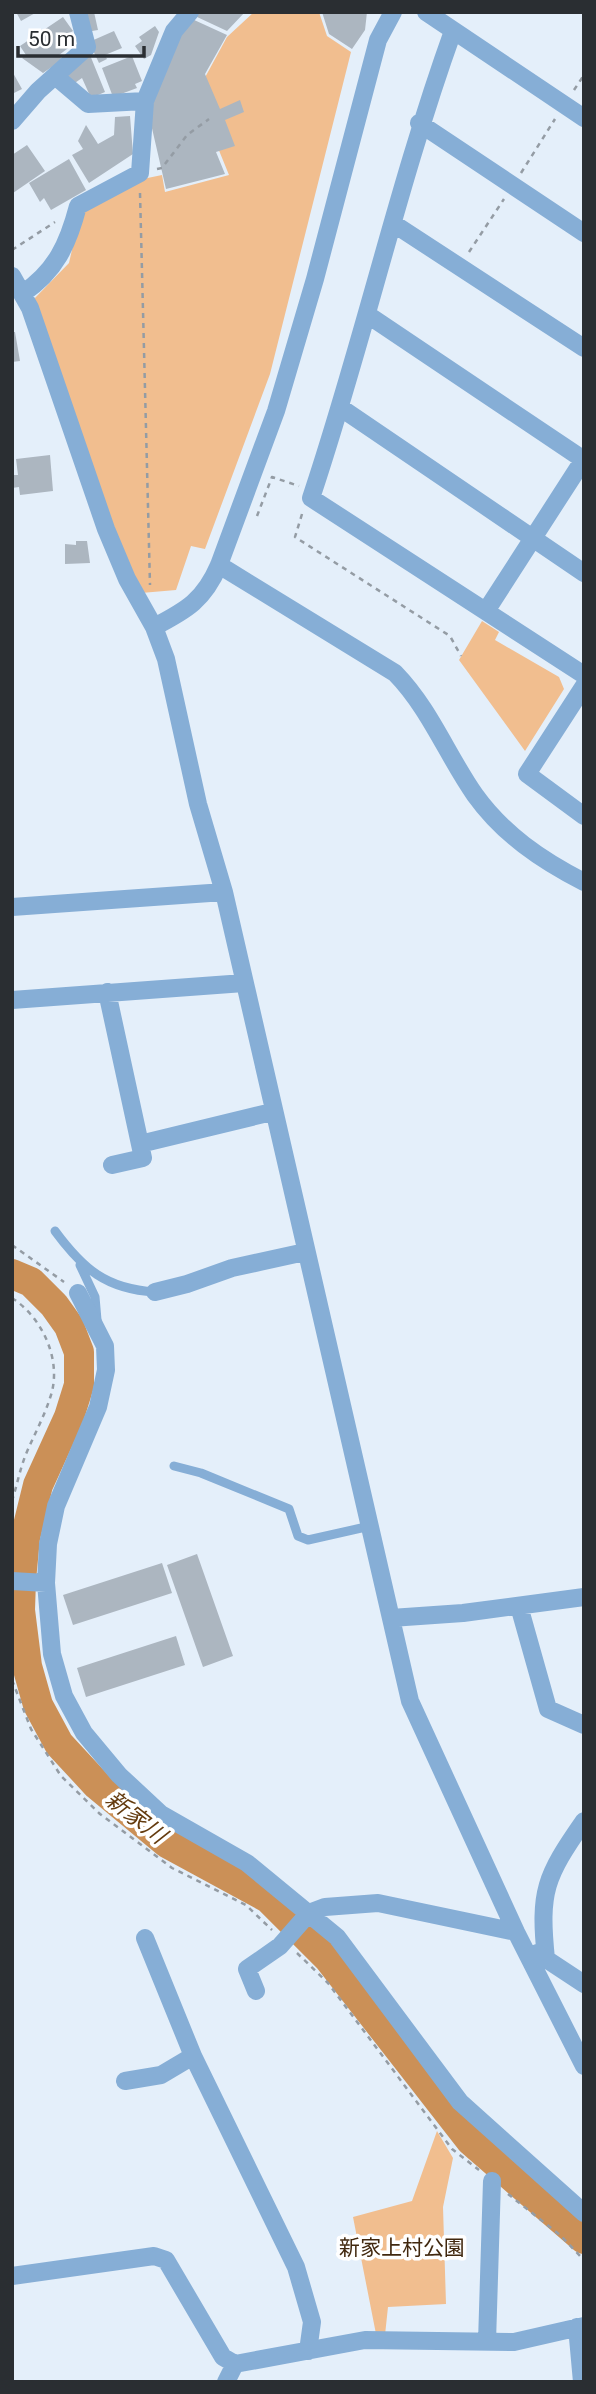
<svg xmlns="http://www.w3.org/2000/svg" width="596" height="2394" font-family="Roboto,'Noto Sans JP',sans-serif">
<style>
.green{fill:#f1be8f}
.lines{fill:none;stroke-linecap:round;stroke-linejoin:round}
.stream{stroke:#cb9057;stroke-width:5}
.river{stroke:#cb9057;stroke-width:30}
.building{fill:#acb6c0}
.path{stroke:#949ca4;stroke-width:2.5;stroke-dasharray:5 5;stroke-linecap:butt}
.lane{stroke:#86aed6;stroke-width:9}
.street{stroke:#86aed6;stroke-width:18}
.labels{text-anchor:middle;stroke-width:7;stroke-linejoin:round;paint-order:stroke}
.park-label{font-size:21px;fill:#41280f;stroke:#fff}
.water-label{font-size:23px;font-style:italic;fill:#643b0f;stroke:#fff}
</style>
<rect width="100%" height="100%" fill="#e4effa"/>
<path class="green" d="M254,12h65l8,24 24,16 -81,322 -65,175 -14,-3 -15,44 -35,3 -39,-94 -68,-200 35,-36 12,-53 52,-29 29,-6 3,17 64,-17 -33,-81 31,-57z
M482,621l17,11 -4,8 64,37 5,12 -39,62 -66,-91z
M437,2131l16,27 -10,49 3,97 -58,3 -3,28 -9,-1 -23,-117 59,-16z"/>
<g class="lines">
<path class="stream" d="M12,1566h10"/>
<path class="river" d="M12,1274l19,8 23,23 15,21 10,26v33l-10,32 -31,68 -13,53 -4,42 -1,30 7,56 11,39 21,39 38,41 70,58 101,55 61,61 142,182 113,98"/>
</g>
<path class="building" d="M16,12h21l-16,9z
M81,12h13l4,18 -12,2z
M198,12h47l-18,19 -32,-15z
M322,12h45l-2,18 -13,19 -23,-15z
M63,17l10,14 -5,3 7,9 -16,12 3,5 -19,13 -21,-15 4,-3 -6,-9z
M192,19l35,16 -22,39 15,35 20,-9 4,12 -19,8 10,26 -19,6 9,22 -59,15 -18,-78 29,-78z
M155,26l4,6 -8,23 -7,4 -9,-13 7,-5 -3,-4z
M114,31l8,17 -17,7 2,4 -8,4 -10,-21z
M90,55l15,37 -14,6 -9,-20 -13,9 -9,-10z
M132,56l10,25 -7,3 2,4 -24,9 -11,-29z
M12,71l10,18 -8,4 -2,-2z
M130,116l3,38 -44,29 -17,-28 11,-6 -5,-8 8,-16 12,19 16,-9 1,-18z
M27,145l18,26 -32,22 -1,-38z
M69,159l17,31 -35,20 -7,-12 -4,4 -11,-19z
M12,332h3l5,29 -8,1z
M50,455l3,36 -33,4 -1,-8 -7,1v-13h6l-2,-16z
M76,541h11l3,22 -25,1v-20l11,1z
M197,1554l36,102 -30,11 -36,-102z
M162,1563l10,30 -99,32 -10,-30z
M176,1636l9,29 -99,32 -9,-29z"/>
<g class="lines">
<path class="path" d="M574,90l10,-15
M157,169l5,-1 25,-33 22,-16
M521,173l34,-54
M140,193l10,392
M12,250l43,-28
M469,252l35,-53
M302,514l-7,23 155,99 11,20
M257,516l15,-39 27,9
M12,1245l52,37
M12,1298c31,20 51,64 38,100 -6,19 -16,37 -24,56 -6,15 -9,31 -14,47
M12,1680l19,49 30,47 39,38 72,54 74,37 26,25
M297,1953l31,30 124,166 27,21
M508,2194l52,41 24,25"/>
<path class="lane" d="M55,1231c28,38 51,58 100,61
M80,1265l15,32 2,23
M174,1466l27,7 88,36 9,27 10,4 62,-14"/>
<path class="street" d="M426,12l158,106
M453,31c-55,153 -90,312 -142,467l273,177
M55,76l33,28 57,-3
M12,121l26,-30 49,-44 -9,-35
M419,123l165,110
M394,224l190,124
M12,276l18,32 76,221 21,50 27,48 12,32 32,145 26,88 186,809 106,231 68,134
M22,294c34,-23 46,-50 56,-88l62,-33 5,-72 29,-70 16,-19
M368,315l216,145
M341,408l243,165
M219,565l176,108c35,36 52,82 80,122 28,39 66,65 109,87
M486,611l98,-152
M154,627c33,-17 50,-27 65,-62l57,-154 39,-132 63,-239 15,-28
M584,686l-57,88 57,42
M12,907l212,-15
M107,992l36,166 -31,7
M12,1000l232,-17
M140,1144l132,-32
M155,1292l32,-8 45,-16 73,-16
M78,1293l27,53 1,24 -8,37 -42,99 -8,38 -2,39 6,71 12,42 20,37 35,42 42,39 86,49 90,74 123,165 124,111
M12,1581l34,2
M519,1606l29,103 36,16
M391,1618l72,-5 121,-16
M537,1953l47,31
M546,1959c-7,-68 -1,-82 38,-138
M256,1991l-9,-22 33,-23 29,-33 16,-6 53,-4 138,29
M193,2056l103,211 16,55 -4,29
M125,2081l36,-6 32,-19 -48,-118
M12,2276l142,-20 12,4 57,97 12,7 130,-24 149,2 70,-16
M577,2327l5,55
M487,2342l5,-161
M226,2382l9,-18"/>
</g>
<g class="labels">
<g class="park-label">
<text x="402" y="2255">新家上村公園</text>
</g>
<g class="water-label">
<text transform="translate(136 1817) rotate(38)" y="8">新家川</text>
</g>
</g>
<rect width="596" height="2394" fill="none" stroke="#2a2e32" stroke-width="28"/>
<path d="M18 46v10h126v-10" fill="none" stroke="#2a2e32" stroke-width="3.5"/>
<text x="28" y="46" font-size="21" fill="#2a2e32" stroke="#ffffff" stroke-width="5" paint-order="stroke">50 m</text>
</svg>
